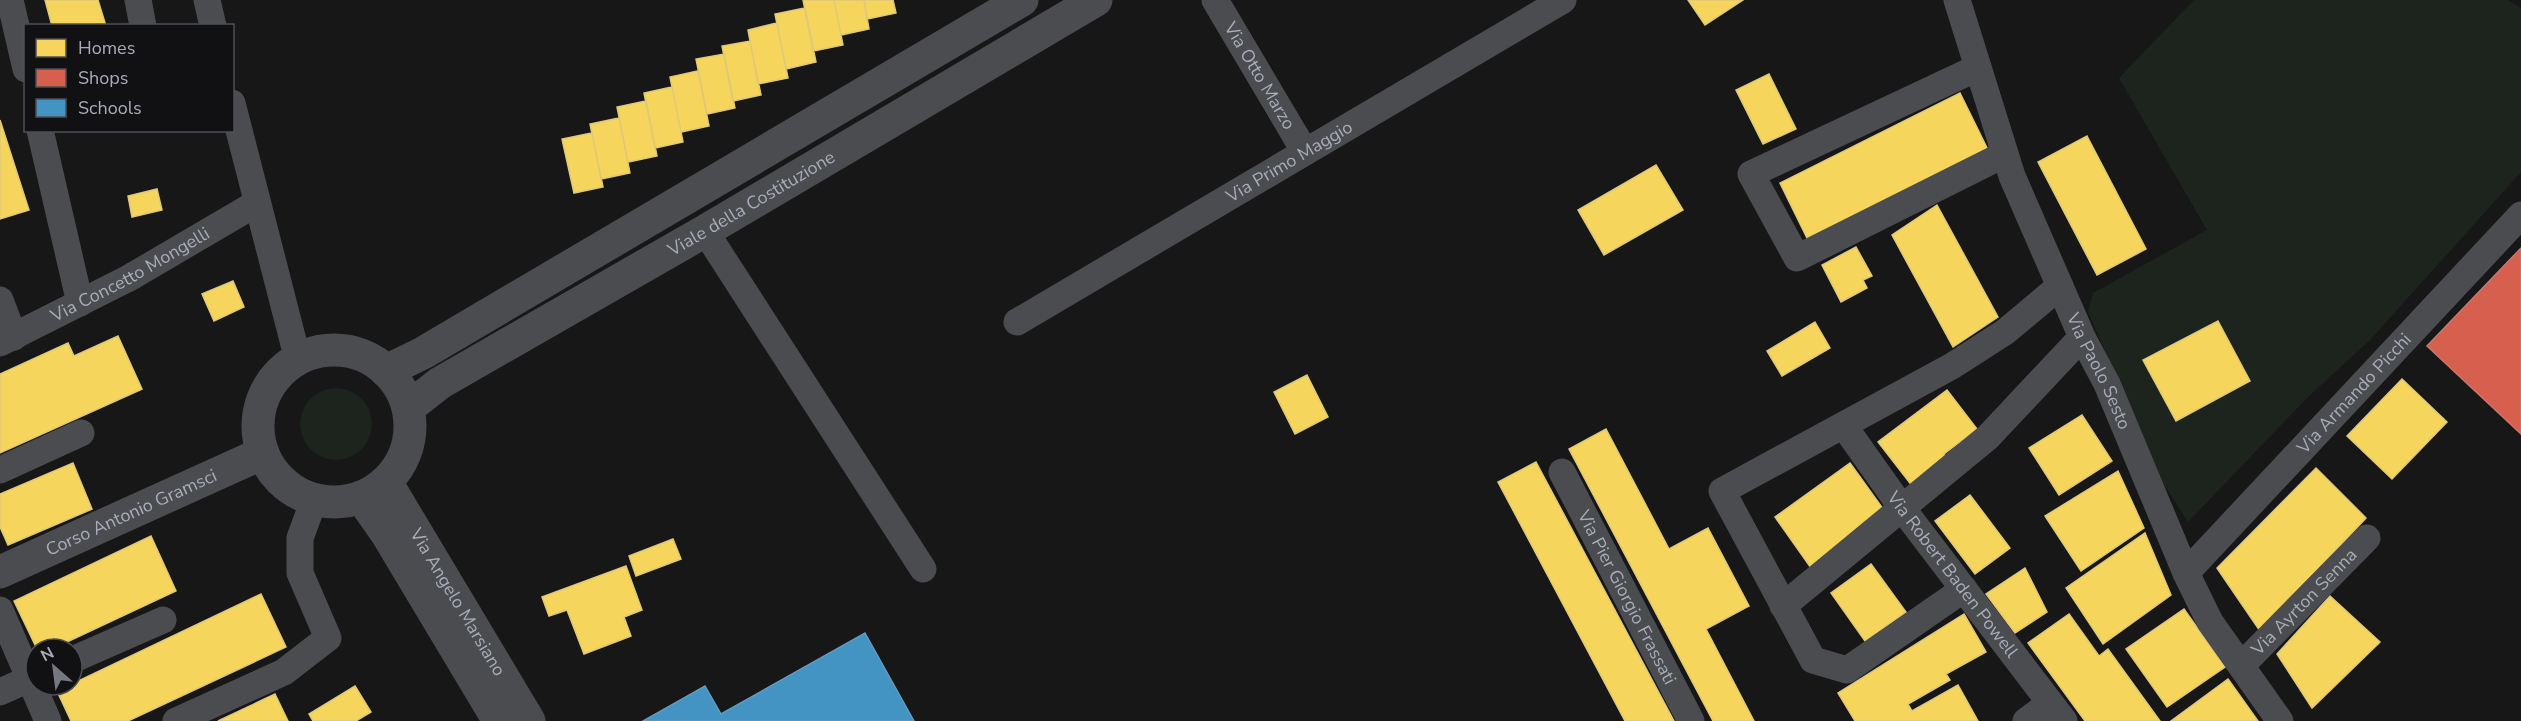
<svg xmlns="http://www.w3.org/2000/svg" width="2521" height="721" font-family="'Nunito Sans',sans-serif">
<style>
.green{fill:#1d241e}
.homes{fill:#f6d55c;stroke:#dfc978;stroke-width:1.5}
.shops{fill:#d6604d;stroke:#c8776d;stroke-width:1.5}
.schools{fill:#4393c3;stroke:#619bc0;stroke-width:1.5}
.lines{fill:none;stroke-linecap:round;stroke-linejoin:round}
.minor{stroke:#4b4c50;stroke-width:27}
.tertiary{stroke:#4b4c50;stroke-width:33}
.labels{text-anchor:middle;stroke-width:6;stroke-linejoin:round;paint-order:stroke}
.street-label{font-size:18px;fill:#a8adb8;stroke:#111113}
</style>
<rect width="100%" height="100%" fill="#171717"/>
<path class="green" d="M2194,0h314l13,8v164l-151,168 -63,58 -119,124 -27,-42 -73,-168 5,-19 114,-63 -88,-152z
M300 424a36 36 0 1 1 72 0a36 36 0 1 1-72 0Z"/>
<path class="homes" d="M45,0h53l8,26h-54z
M803,0h31l9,45 -30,6z
M834,0h30l5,29 -28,6z
M864,0h29l3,13 -29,6z
M1688,0h55l-38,25z
M805,8l11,54 -30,7 -11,-55z
M777,23l11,55 -30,6 -10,-54z
M750,41l11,54 -28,6 -11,-55z
M724,54l11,54 -28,6 -11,-55z
M698,71l11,55 -28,6 -11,-55z
M1769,74l27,55 -33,15 -27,-54z
M672,87l11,55 -28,6 -11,-55z
M1960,93l28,57 -180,90 -28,-57z
M646,101l11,55 -29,6 -11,-55z
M619,118l11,55 -29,6 -11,-55z
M0,120l29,90 -29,9z
M592,133l11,54 -29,6 -12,-54z
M2087,136l59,113 -49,26 -59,-113z
M1656,165l27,45 -79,45 -26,-45z
M157,189l5,21 -30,7 -4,-21z
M1937,205l61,112 -45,30 -61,-112z
M1856,247l16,29 -9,4 4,8 -26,14 -19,-37z
M233,281l11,26 -30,14 -12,-27z
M2218,321l32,60 -74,40 -33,-61z
M1815,322l15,26 -48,28 -15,-25z
M118,336l24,53 -142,64v-79l68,-31 6,13z
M1307,375l21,42 -33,17 -21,-42z
M2402,379l45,43 -55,57 -45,-43z
M1947,390l30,39 -33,25 5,6 -36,27 -35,-45z
M2082,415l30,46 -53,34 -30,-47z
M1606,429l63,120 39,-21 41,78 -43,23 48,92h-41l-144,-272z
M1536,462l138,259h-49l-127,-239z
M73,463l19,46 -84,36 -8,-18v-33z
M1850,463l36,50 -75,55 -36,-51z
M2316,468l50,50 -106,113 -43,-63z
M2118,471l26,57 -63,43 -36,-55z
M1970,495l40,53 -35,26 -40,-53z
M2145,533l26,62 -68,49 -37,-56z
M151,536l25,55 -124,58h-15l-23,-48z
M673,539l8,20 -45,17 -7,-20z
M1871,564l35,48 -41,29 -34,-48z
M626,566l16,44 -18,7 7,19 -47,18 -17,-44 -18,6 -7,-19z
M2025,568l22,44 -32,21 -29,-39z
M261,594l25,53 -158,74h-57l-14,-30z
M2330,596l50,46 -68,66 -35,-54z
M2184,609l41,58 -58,40 -41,-58z
M1964,614l22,38 -40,22 4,6 -42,24 4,7 46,-26 20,36h-123l-17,-28z
M2069,614l30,42 9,-7 52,72h-75l-57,-78z
M2228,679l30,42h-87z
M355,686l16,26 -15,9h-43l-4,-7z
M275,694l13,27h-70z"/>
<path class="shops" d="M2521,248v186l-94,-88z"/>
<path class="schools" d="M865,633l49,88h-271l62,-35 16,28z"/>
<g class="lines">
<g class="minor">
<path d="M10,0l16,69"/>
<path d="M138,0l5,26"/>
<path d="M207,0l6,26"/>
<path id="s1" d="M1215,0l90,152"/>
<path id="s2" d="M1957,0l55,176 70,161 25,47 79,189 24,49 70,99"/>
<path d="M1977,68l-226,106 46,84 208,-104"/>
<path d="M232,103l66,257"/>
<path d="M40,130l40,173"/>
<path d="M705,231l218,338"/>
<path d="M0,300l14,37"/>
<path id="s3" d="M1017,322l546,-322"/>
<path id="s4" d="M0,343l129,-65 128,-75"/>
<path id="s5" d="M1844,426l58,82 162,213"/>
<path d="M0,470l81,-37"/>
<path id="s6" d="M1562,472l129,249"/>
<path id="s7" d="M2186,573l335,-358"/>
<path d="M1964,589l-117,81 -34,-10 -91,-169 230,-125 53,-34 55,-46"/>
<path d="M1783,606l205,-169 94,-100"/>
<path d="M0,610l48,111"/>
<path d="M72,660l91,-40"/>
<path id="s8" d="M2241,666l126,-128"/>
<path d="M0,692l36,-16"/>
<path d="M176,721l108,-49 44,-34 -28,-65v-35l14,-38"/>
<path d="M2026,721l24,-18"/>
</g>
<g class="tertiary">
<circle cx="334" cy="426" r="76"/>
<path d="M386,371l37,-18 599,-353"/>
<path id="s9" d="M408,408l32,-25 265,-152 391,-231"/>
<path id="s10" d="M386,482l143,239"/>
<path d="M361,497l26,37 112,187"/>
<path id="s11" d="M0,572l263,-119"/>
</g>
</g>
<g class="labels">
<g class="street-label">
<text dy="6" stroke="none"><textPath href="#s1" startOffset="88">Via Otto Marzo</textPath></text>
<text dy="6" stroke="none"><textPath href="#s3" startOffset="316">Via Primo Maggio</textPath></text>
<text dy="6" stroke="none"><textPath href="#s9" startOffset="400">Viale della Costituzione</textPath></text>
<text dy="6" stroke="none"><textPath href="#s4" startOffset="147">Via Concetto Mongelli</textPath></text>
<text dy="6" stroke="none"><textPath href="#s2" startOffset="398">Via Paolo Sesto</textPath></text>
<text dy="6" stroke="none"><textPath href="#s7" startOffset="246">Via Armando Picchi</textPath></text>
<text dy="6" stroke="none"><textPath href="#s11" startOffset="144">Corso Antonio Gramsci</textPath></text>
<text dy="6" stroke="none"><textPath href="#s5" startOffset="184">Via Robert Baden Powell</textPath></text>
<text dy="6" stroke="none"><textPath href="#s6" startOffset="141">Via Pier Giorgio Frassati</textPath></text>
<text dy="6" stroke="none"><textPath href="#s10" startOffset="140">Via Angelo Marsiano</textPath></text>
<text dy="6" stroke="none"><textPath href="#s8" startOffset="90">Via Ayrton Senna</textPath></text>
</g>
</g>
<rect x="24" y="24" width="210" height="108" fill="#111113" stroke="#4d4f55" stroke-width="1.5"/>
<rect x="36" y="39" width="30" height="18" fill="#f6d55c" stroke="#4d4f55" stroke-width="1.5"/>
<text x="78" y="54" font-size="18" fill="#a8adb8">Homes</text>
<rect x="36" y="69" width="30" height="18" fill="#d6604d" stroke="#4d4f55" stroke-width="1.5"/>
<text x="78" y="84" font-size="18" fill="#a8adb8">Shops</text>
<rect x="36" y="99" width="30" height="18" fill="#4393c3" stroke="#4d4f55" stroke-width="1.5"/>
<text x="78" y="114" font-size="18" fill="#a8adb8">Schools</text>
<g transform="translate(54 667) rotate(332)"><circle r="28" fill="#111113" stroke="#4d4f55" stroke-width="1.5"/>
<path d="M0-4.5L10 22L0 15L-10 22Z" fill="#757880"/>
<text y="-9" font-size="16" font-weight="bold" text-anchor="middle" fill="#a8adb8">N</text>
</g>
</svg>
